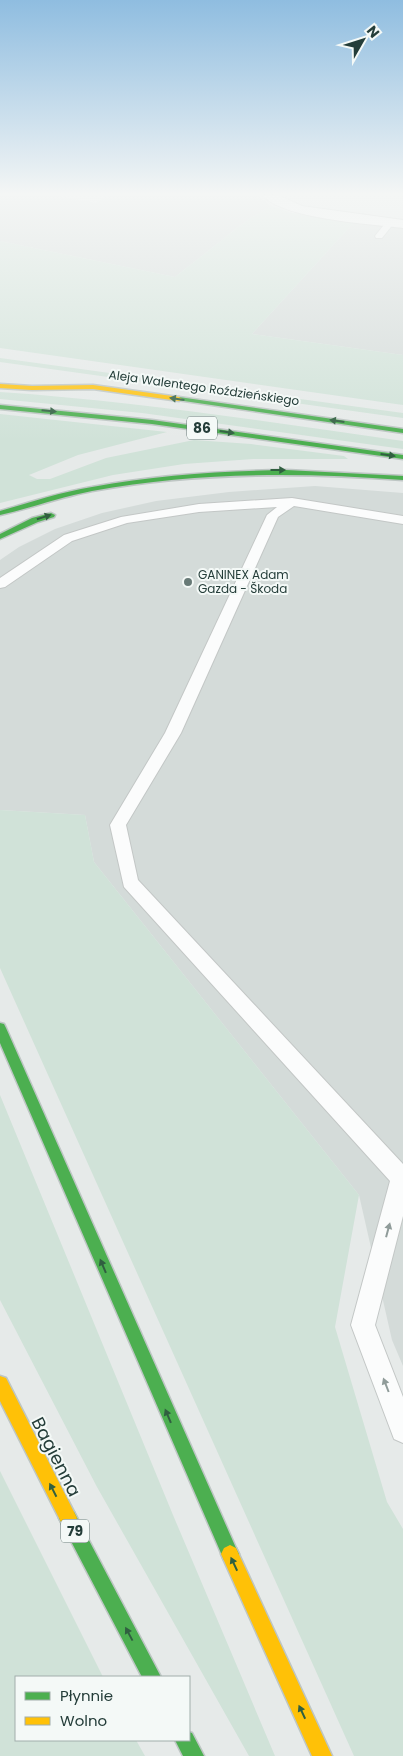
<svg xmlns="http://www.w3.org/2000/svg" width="403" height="1756" font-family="Poppins,sans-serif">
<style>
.built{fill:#d4dbd9}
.green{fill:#d0e2d8}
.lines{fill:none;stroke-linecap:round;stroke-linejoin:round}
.lane-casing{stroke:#c3c7c6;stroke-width:2}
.street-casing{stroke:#c3c7c6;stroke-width:2}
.fast-casing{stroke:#bec6c4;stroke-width:3}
.slow-casing{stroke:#bec6c4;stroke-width:3}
.lane{fill:#fbfcfc;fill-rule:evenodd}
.street{fill:#fbfcfc;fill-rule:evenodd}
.fast{fill:#4caf50;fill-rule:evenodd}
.slow{fill:#ffc107;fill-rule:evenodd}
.oneway{fill:#305f40}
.oneway2{fill:#909c9a}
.poi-dot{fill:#687a77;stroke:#f4f9f7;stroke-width:2}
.labels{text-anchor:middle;stroke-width:4;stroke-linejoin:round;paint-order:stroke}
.far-street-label{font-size:12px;fill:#243d39;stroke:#f4f9f7}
.far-poi-label{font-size:12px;fill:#243d39;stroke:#f4f9f7;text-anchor:start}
.shield{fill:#f4f9f7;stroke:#627572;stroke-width:1}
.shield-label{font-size:14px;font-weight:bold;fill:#243d39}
.near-street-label{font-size:18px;fill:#243d39;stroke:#f4f9f7}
</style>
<rect width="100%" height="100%" fill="#e6eae9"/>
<path class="built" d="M0,195h54l42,8 13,-8h148l14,11 -25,15 -71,56 -175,-36z
M356,220l47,7v128l-151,-21z
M315,486l88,7v873l-11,-26 -33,-145 -265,-333 -9,-47 -85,-5v-250l19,-13 36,-18 47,-16 54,-12 73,-9z"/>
<path class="green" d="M271,206l21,7 64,7 -104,114 151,21v50l-403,-57v-107l175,36 71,-56z
M0,358l403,55v5l-403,-56z
M0,392c135,9 269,30 403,49v8l-261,-36 -142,-14z
M0,414l167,18 -89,23 -49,20 8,4h13l56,-21 88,-18 57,4 93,12 4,3h-95l-69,5 -71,11 -113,28z
M0,810l85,5 9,47 265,333 -24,132 52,175 16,27v227h-49l-354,-788z
M0,1095l173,420 102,241h-26l-152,-269 -97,-187z
M0,1471l103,206h-87v63h120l9,16h-145z"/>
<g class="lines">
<defs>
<path id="lane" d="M387,221l7,2 -12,15h-6l-1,-2z
M292,498l111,18v8l-109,-18 -16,11 -97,216 -55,92 12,55 265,284v52l-28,109 28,72v46l-9,-4 -43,-114 39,-144 -266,-294 -14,-62 55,-92 102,-218 10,-8 -78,5 -72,11 -55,18 -67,46 -5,1v-10l64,-43 57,-18 78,-13z"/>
<path id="street" d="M263,195h15l24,11 101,14v8c-31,-4 -122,-9 -140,-33z"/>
<path id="fast" d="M179,397l224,32v4l-226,-33 -1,-1z
M0,405l152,15 251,35v4l-251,-35 -152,-15z
M286,470l117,6v4c-104,-8 -208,-8 -311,11 -31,6 -61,17 -92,24v-4c31,-9 61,-19 92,-24 64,-12 129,-16 194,-17z
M51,513l4,2 -1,2 -16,5 -38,17v-5l32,-16z
M0,1023l4,1 2,4 230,520 3,6 -3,6 -6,3 -6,-3 -224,-517z
M68,1509l6,3 87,165h-19l-80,-153 -3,-6 3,-6z
M189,1732l3,1 12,23h-21l-8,-16h14z"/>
<path id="slow" d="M0,384l32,2 61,-1 86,12 3,2 -3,2 -86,-12 -61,1 -32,-2z
M0,1376l6,2 68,134 3,6 -3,6 -6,3 -6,-3 -62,-123z
M230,1545l6,3 96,208h-20l-91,-202 3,-6z"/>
</defs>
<use href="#lane" class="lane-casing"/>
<use href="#street" class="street-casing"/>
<use href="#fast" class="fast-casing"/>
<use href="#slow" class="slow-casing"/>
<use href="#lane" class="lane"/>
<use href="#street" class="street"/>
<use href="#fast" class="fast"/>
<use href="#slow" class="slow"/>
</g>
<defs><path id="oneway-solid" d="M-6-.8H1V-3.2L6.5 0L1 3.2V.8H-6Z" transform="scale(1.25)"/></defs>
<g class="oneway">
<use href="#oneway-solid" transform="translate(177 399) rotate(-172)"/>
<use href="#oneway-solid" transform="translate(49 411) rotate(5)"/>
<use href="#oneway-solid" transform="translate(337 421) rotate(-172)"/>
<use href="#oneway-solid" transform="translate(227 432) rotate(8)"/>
<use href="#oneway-solid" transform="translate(388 455) rotate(8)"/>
<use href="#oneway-solid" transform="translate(278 470)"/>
<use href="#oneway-solid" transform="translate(44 517) rotate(-18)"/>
<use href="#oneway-solid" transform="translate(103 1266) rotate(-113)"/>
<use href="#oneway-solid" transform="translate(168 1416) rotate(-113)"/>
<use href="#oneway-solid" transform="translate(53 1490) rotate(-117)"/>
<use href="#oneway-solid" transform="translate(234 1564) rotate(-115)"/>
<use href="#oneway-solid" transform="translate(129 1634) rotate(-118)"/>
<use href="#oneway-solid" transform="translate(302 1712) rotate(-115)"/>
</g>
<g class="oneway2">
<use href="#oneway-solid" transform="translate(388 1230) rotate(-75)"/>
<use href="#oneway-solid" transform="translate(386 1385) rotate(-111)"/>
</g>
<linearGradient id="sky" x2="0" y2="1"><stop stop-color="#8fbde0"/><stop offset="0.44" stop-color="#f4f6f5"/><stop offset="1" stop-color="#f4f6f5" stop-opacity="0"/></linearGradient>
<rect width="403" height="441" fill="url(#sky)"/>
<circle class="poi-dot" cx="188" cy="582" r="5"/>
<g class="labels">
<g class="far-street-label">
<text transform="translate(204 388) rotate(8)" y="4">Aleja Walentego Roździeńskiego</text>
</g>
<g class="far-poi-label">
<text x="198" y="579">GANINEX Adam<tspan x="198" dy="14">Gazda - Škoda</tspan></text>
</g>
<g class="shield">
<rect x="187" y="416.5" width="30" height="23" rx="4"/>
<rect x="61" y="1519.5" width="28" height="23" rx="4"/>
</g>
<g class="shield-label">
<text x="202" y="433">86</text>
<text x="75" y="1536">79</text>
</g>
<g class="near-street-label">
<text transform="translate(56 1457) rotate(63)" y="6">Bagienna</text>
</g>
</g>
<rect x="15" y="1676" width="175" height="65" fill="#f4f9f7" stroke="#a1aeab"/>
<rect x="25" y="1692" width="25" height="8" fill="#4caf50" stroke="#a1aeab"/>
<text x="60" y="1701" font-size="15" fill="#243d39">Płynnie</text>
<rect x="25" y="1717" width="25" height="8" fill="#ffc107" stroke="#a1aeab"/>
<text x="60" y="1726" font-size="15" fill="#243d39">Wolno</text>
<g transform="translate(363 40) rotate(51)" stroke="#f4f9f7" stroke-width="4" paint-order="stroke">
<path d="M0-4L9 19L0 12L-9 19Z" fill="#243d39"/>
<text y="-8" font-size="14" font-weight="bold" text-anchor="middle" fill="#243d39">N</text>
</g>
</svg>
